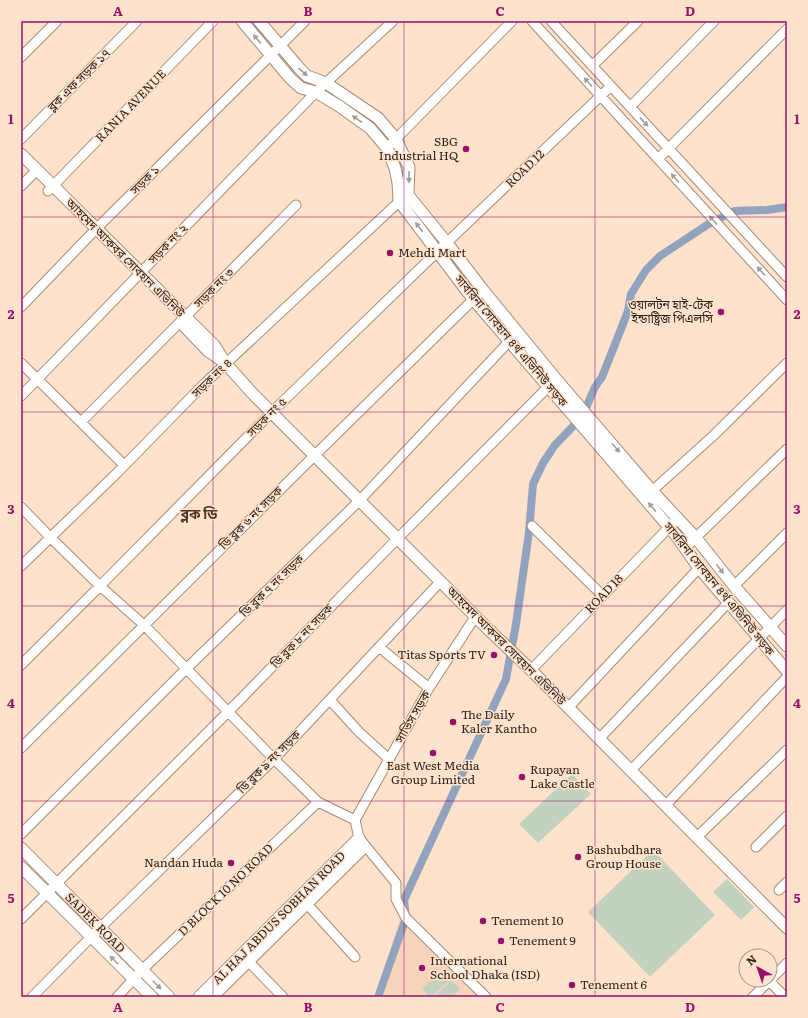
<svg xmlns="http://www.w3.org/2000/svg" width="808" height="1018" font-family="Literata,'Noto Sans Bengali',serif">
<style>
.built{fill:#f7d4b9}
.green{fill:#c3d2bf}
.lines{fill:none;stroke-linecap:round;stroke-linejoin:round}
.canal{stroke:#91a3be;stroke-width:8}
.minor-casing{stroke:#a58b76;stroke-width:11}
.tertiary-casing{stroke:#a58b76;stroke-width:13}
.minor{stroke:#fff;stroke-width:9}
.tertiary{stroke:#fff;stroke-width:11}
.oneway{fill:#a19d99}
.grid{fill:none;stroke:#961168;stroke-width:1;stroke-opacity:0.55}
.poi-dot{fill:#961168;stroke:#ffe2cc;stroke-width:1.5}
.labels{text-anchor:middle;stroke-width:3;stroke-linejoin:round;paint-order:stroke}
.street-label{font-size:12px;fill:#2f251d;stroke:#ffe2cc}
.poi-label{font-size:12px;fill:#2f251d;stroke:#ffe2cc;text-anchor:start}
.quarter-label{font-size:14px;font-weight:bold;fill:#4b3523;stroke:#ffe2cc}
.neatline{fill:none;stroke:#961168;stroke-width:1.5}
.grid-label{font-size:13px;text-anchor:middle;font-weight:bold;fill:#961168}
</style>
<rect width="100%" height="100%" fill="#ffe2cc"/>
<path class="built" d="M401,914l88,83h-114z"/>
<path class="green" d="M572,774l19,20 -53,49 -19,-19z
M653,850l62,65 -65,62 -62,-65z
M727,879l27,28 -13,13 -28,-28z
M441,971l9,9 -19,17h-1l-8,-8z
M451,980l9,9 -8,8h-18z"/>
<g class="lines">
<path class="canal" d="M378,997l28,-79 -2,-18 102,-221 10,-55 13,-92 4,-48 10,-21 12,-18 27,-28 13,-30 7,-10 19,-48 7,-18 3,-17 15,-24 14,-14 47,-31 27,-14 33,-1 20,-3"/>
<defs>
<path id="minor" d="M532,21l255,279
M551,21l236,256
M21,57l36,-36
M592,66l46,-45
M630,107l84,-86
M21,139l116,-118
M387,148l125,-127
M658,159l129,-130
M21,186l11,-11
M48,191l165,-170
M21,307l75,-78 209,-208
M21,363l103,102
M21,396l295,-304 77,-71
M81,422l215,-217
M652,491l62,-56 73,-72
M21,507l29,30 50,49 172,-174 166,-161 173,-165
M532,526l70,69
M686,547l101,-98
M21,566l96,-93 88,-90 198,-185
M734,586l53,-53
M379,647l50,41
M21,665l79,-79 44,39 130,134 44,43 37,18 4,18 37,45v16l10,19 80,79
M531,670l147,-152
M330,700l29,32 30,27
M568,708l131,-140
M599,739l129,-136
M21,748l293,-292 169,-166
M631,770l156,-160
M666,805l121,-128
M355,820l74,-132 46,-71
M21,834l165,-165 174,-169 157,-167
M697,837l90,-87
M756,847l31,-31
M779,890l8,-8
M307,904l48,53
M21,919l207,-207 170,-174 154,-155
M248,961l35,36
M770,980l17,-17
M769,981l16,16
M32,997l68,-69 174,-169 167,-178
M117,997l25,-27 176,-168
M753,997l17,-17"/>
<path id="tertiary" d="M242,21l48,57 11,10 15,4 23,14 31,22 17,20 8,20 3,15 1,18 74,98 202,235 24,34 88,103
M259,21l41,48 7,7 19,7 52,35 18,21 13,28 -1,28 39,48 36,47 73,89 96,112 44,47 38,48 53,60
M21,154l193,191 12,19 27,30 236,236 42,40 256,258
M185,327l23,24 13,9
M21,848l148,149
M21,867l131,130
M199,997l160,-159
M212,997l152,-150"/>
</defs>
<use href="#minor" class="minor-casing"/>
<use href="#tertiary" class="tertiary-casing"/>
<use href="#minor" class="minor"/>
<use href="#tertiary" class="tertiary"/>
</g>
<defs><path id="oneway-solid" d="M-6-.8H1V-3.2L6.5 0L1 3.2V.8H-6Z"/></defs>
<g class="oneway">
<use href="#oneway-solid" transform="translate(257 39) rotate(-130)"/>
<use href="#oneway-solid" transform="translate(303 72) rotate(41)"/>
<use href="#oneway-solid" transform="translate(588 82) rotate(-132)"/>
<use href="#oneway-solid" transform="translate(357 119) rotate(-145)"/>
<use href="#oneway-solid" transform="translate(644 122) rotate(47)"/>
<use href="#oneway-solid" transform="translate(409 177) rotate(91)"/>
<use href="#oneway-solid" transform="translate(675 178) rotate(-132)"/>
<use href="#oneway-solid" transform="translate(713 220) rotate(-132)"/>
<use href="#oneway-solid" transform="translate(419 227) rotate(-128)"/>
<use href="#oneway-solid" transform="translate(761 271) rotate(-133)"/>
<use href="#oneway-solid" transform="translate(616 448) rotate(50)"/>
<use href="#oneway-solid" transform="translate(652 507) rotate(-130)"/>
<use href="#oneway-solid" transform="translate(720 569) rotate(52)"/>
<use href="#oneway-solid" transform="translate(114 960) rotate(-135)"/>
<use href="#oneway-solid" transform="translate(157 985) rotate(45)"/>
</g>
<path class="grid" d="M213,21v976M404,21v976M595,21v976M21,217h766M21,412h766M21,606h766M21,801h766"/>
<g class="poi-dot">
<circle cx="466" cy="149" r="4"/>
<circle cx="390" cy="253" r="4"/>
<circle cx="721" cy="312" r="4"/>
<circle cx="494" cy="655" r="4"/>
<circle cx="453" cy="722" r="4"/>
<circle cx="433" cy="753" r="4"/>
<circle cx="522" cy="777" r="4"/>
<circle cx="578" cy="857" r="4"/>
<circle cx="231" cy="863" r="4"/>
<circle cx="483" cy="921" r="4"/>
<circle cx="501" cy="941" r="4"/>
<circle cx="422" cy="968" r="4"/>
<circle cx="572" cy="985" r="4"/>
</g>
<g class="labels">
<g class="street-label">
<text transform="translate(79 80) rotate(-45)" y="4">ব্লক এফ সড়ক ১৭</text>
<text transform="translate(131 106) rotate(-46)" y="4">RANIA AVENUE</text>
<text transform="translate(525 169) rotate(-44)" y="4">ROAD 12</text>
<text transform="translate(145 180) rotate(-45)" y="4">সড়ক ১</text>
<text transform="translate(168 244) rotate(-46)" y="4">সড়ক নং ২</text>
<text transform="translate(125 258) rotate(45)" y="4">আহমেদ আকবর সোবহান এভিনিউ</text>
<text transform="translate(214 288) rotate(-45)" y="4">সড়ক নং ৩</text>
<text transform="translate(511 341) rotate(50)" y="4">সাবরিনা সোবহান ৪র্থ এভিনিউ সড়ক</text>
<text transform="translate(212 378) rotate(-44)" y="4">সড়ক নং ৪</text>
<text transform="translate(267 417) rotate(-45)" y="4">সড়ক নং ৫</text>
<text transform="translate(251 518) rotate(-45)" y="4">ডি ব্লক ৬ নং সড়ক</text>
<text transform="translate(272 586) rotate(-44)" y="4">ডি ব্লক ৭ নং সড়ক</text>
<text transform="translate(719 589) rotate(51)" y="4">সাবরিনা সোবহান ৪র্থ এভিনিউ সড়ক</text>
<text transform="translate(604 594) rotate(-46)" y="4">ROAD 18</text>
<text transform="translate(302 636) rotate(-46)" y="4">ডি ব্লক ৮ নং সড়ক</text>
<text transform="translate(506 646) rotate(45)" y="4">আহমেদ আকবর সোবহান এভিনিউ</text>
<text transform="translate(413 717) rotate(-60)" y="4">সার্ভিস সড়ক</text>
<text transform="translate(269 762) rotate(-45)" y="4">ডি ব্লক ৯ নং সড়ক</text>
<text transform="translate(226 890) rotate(-44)" y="4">D BLOCK 10 NO ROAD</text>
<text transform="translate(279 918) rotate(-45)" y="4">AL HAJ ABDUS SOBHAN ROAD</text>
<text transform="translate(95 923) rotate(45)" y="4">SADEK ROAD</text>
</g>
<g class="poi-label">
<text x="458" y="146" text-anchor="end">SBG<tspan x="458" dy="14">Industrial HQ</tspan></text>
<text x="398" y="257">Mehdi Mart</text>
<text x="713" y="309" text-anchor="end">ওয়ালটন হাই-টেক<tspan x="713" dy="14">ইন্ডাষ্ট্রিজ পিএলসি</tspan></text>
<text x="486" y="659" text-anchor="end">Titas Sports TV</text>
<text x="461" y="719">The Daily<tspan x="461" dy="14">Kaler Kantho</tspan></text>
<text x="433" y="770" text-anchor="middle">East West Media<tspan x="433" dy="14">Group Limited</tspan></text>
<text x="530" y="774">Rupayan<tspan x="530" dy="14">Lake Castle</tspan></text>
<text x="586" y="854">Bashubdhara<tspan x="586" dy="14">Group House</tspan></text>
<text x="223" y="867" text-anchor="end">Nandan Huda</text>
<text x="491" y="925">Tenement 10</text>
<text x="509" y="945">Tenement 9</text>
<text x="430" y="965">International<tspan x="430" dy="14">School Dhaka (ISD)</tspan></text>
<text x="580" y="989">Tenement 6</text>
</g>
<g class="quarter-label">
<text x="199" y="519">ব্লক ডি</text>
</g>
</g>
<rect width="808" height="1018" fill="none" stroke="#ffe2cc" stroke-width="44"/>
<g transform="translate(758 968) rotate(320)"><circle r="19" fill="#ffe2cc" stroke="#ac9686"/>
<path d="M0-3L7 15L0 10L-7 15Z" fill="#961168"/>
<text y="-6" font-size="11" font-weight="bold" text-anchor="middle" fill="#2f251d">N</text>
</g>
<rect x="22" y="22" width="764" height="974" class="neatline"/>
<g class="grid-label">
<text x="118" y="16">A</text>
<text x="308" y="16">B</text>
<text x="500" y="16">C</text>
<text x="690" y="16">D</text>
<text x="11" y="124">1</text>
<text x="797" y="124">1</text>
<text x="11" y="319">2</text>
<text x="797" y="319">2</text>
<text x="11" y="514">3</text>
<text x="797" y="514">3</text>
<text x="11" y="708">4</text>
<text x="797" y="708">4</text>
<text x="11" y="903">5</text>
<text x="797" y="903">5</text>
<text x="118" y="1012">A</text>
<text x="308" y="1012">B</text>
<text x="500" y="1012">C</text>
<text x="690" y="1012">D</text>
</g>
</svg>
